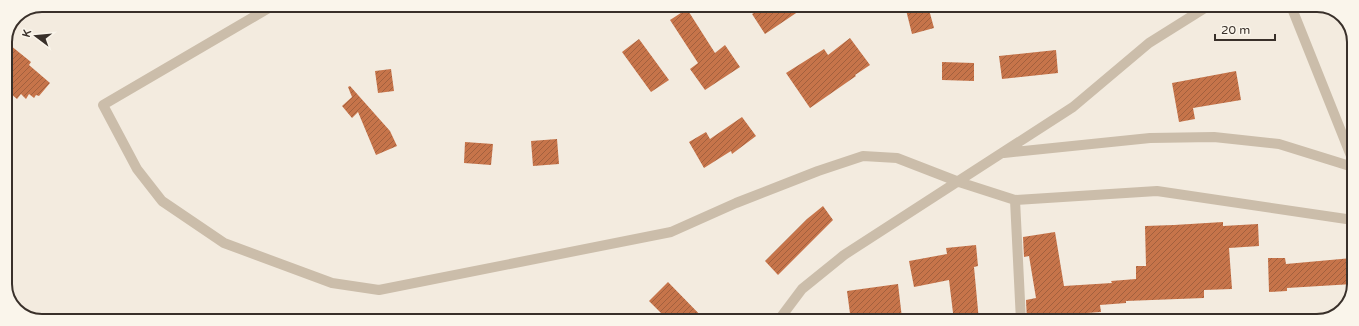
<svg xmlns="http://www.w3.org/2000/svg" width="1359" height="326" font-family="'Varela Round',sans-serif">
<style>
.building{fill:url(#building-hatch)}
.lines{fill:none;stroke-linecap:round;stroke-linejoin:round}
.minor{stroke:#cbbdaa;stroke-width:10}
.rim{fill:none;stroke:#39302a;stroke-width:2}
</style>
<defs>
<pattern id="building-hatch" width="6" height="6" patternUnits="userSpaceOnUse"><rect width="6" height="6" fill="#c6744a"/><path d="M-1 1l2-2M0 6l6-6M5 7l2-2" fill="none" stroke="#a2603e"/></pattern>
</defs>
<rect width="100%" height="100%" fill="#f3ebdf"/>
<path class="building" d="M766,5h42l-43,29 -13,-20z
M905,6h23l6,22 -22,6z
M687,9l28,44 10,-8 15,22 -35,23 -15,-21 8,-6 -28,-43z
M850,38l20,27 -15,10 1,1 -46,32 -24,-35 38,-24 4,6z
M639,39l30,41 -18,12 -29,-40z
M5,41l26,21 -2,3 21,18 -11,13 -3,-1 -2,3 -5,-4 -3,5 -5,-5 -4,5 -12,-10z
M1056,50l2,23 -56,6 -3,-23z
M942,62l32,1v18l-32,-1z
M391,69l3,22 -16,2 -3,-22z
M1236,71l5,29 -48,8 2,11 -16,3 -7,-39z
M350,86l40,45 7,15 -21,9 -18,-43 -6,6 -10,-12 10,-9 -4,-10z
M742,117l14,19 -24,18 -1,-3 -27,17 -15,-26 17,-10 4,7z
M557,139l2,25 -26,2 -2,-25z
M465,142l28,2 -2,21 -27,-2z
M823,206l10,14 -55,55 -13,-14 42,-42z
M1223,222v4l35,-2 1,22 -30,2 3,41 -28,1v8l-78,3v2l-26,2 1,7 -42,3 1,6h-33l-1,-21 10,-2 -7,-42 -5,1 -1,-20 32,-5 9,54 48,-3 -1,-2 25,-2v-13h10l-1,-40 29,-1z
M976,245l2,21 -4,1 5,54h-25l-5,-41 -35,7 -5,-26 38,-7 -1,-6z
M1268,258h17l1,6 66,-6 1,26 -66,4v3l-18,1z
M668,282l38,39h-37l-20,-20z
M898,284l4,34 -18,3h-33l-4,-30z"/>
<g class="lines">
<path class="minor" d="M274,5l-171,100 34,64 25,32 62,42 108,40 47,7 292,-58 65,-29 82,-32 45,-15 34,2 62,24 56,18 142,-9 196,29
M1291,6l62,155
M1004,153l146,-15 64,-1 65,7 74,23
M1015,200l6,121
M778,321l24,-32 42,-34 229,-148 76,-64 59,-37
M1273,321l56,-4"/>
</g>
<path d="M0 0H1359V326H0ZM42 12H1317A30 30 0 0 1 1347 42V284A30 30 0 0 1 1317 314H42A30 30 0 0 1 12 284V42A30 30 0 0 1 42 12Z" fill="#faf5eb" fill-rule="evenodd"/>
<path class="rim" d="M42 12H1317A30 30 0 0 1 1347 42V284A30 30 0 0 1 1317 314H42A30 30 0 0 1 12 284V42A30 30 0 0 1 42 12Z"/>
<g transform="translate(36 36) rotate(286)" stroke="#faf5eb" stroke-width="3" paint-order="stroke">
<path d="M0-3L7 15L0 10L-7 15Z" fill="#39302a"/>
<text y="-6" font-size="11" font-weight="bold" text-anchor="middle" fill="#39302a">K</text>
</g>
<path d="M1215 34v6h60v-6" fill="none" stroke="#39302a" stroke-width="2"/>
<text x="1221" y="34" font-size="12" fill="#39302a" stroke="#faf5eb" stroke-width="3" paint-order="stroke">20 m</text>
</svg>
